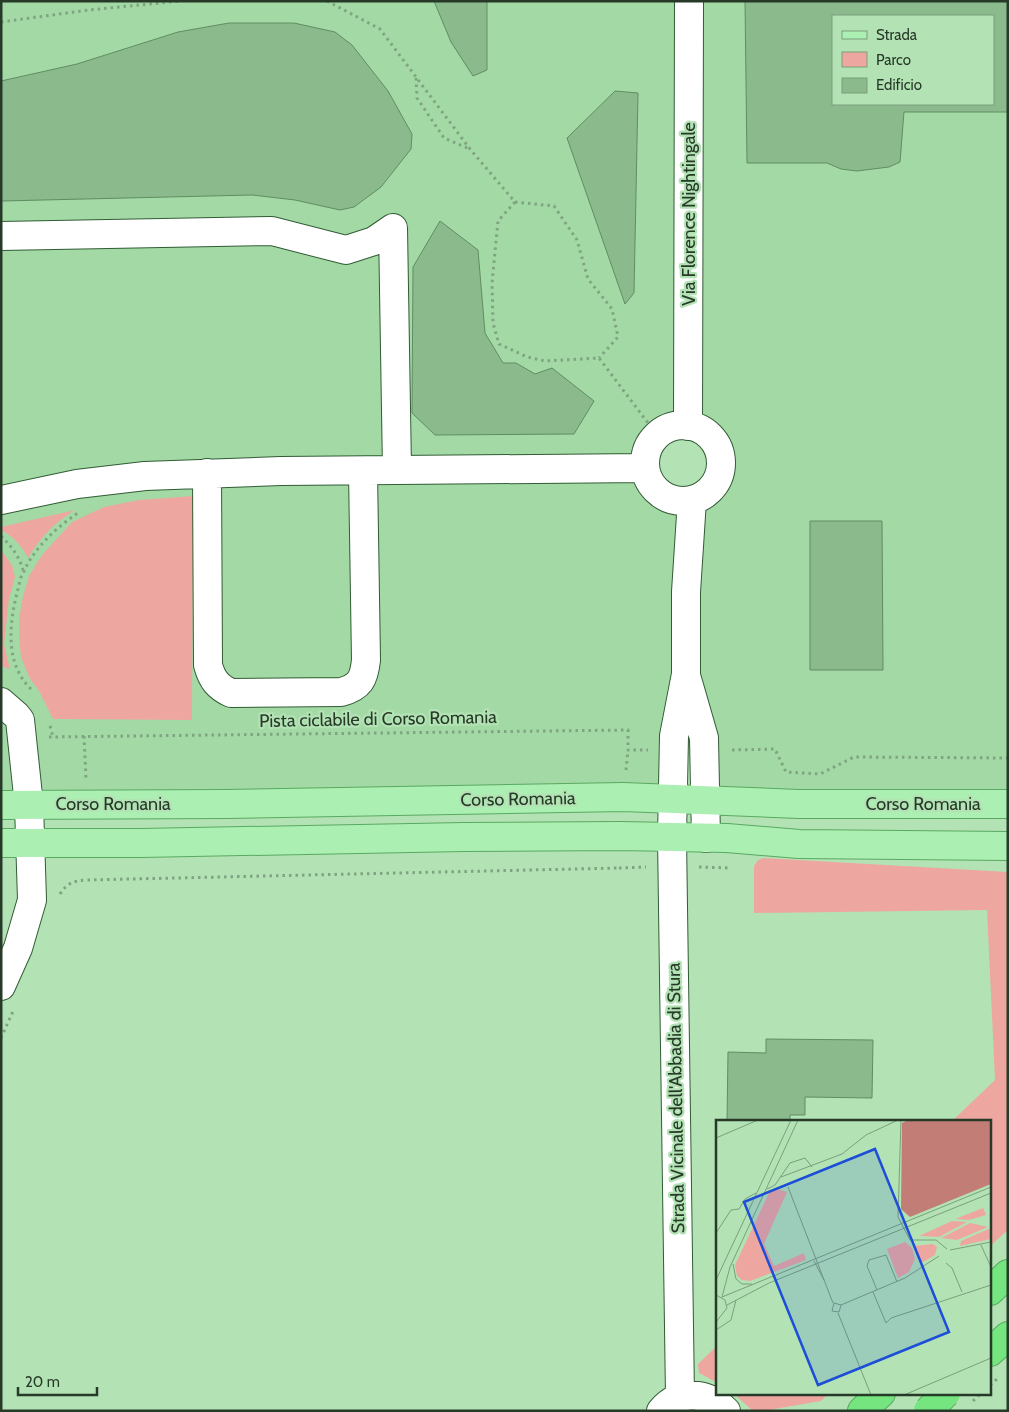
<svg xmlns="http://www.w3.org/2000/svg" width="1009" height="1412" font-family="Cabin,sans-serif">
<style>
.built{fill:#a3d9a5;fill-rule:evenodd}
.green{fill:#eea7a0}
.building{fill:#8bba8d;stroke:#608d63;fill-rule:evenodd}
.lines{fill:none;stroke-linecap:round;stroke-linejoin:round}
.minor-casing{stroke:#315c35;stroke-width:30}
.major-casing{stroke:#59a961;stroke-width:30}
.highway-casing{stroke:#59a961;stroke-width:30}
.path{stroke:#7fa481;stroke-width:3;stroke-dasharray:2.5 4;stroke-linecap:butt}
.minor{stroke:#fff;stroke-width:28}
.major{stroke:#acefb2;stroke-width:28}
.highway{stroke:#74e57f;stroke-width:28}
.highway-bridge-casing{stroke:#59a961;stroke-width:30;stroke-linecap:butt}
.highway-bridge{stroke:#74e57f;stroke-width:28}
.labels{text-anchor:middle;stroke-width:4.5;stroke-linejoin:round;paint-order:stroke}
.street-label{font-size:18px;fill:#273a28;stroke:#b3e3b5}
.inset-road{fill:none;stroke:#7b9f7d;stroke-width:1}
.view{fill:#1d4ed8;fill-opacity:0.15;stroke:#1d4ed8;stroke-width:2.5}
.inset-edge{fill:none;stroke:#273a28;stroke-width:2.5}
</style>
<rect width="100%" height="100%" fill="#b3e3b5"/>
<path class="built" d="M1,1h1007v803l-302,-3 -20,-126 -13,124 -672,6zM833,16h160v88h-160zM677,426l22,3 10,7 7,9 4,11v13l-6,16 -6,7 -8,5 -14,4 -12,-1 -10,-4 -9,-7 -6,-9 -4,-24 5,-11 7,-10 9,-6z"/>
<path class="green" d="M193,496l-1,224 -139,-1 -14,-28 -10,-14 -8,-20 -2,-20v-18l4,-23 6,-20 13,-21 30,-33 32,-15 35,-7z
M75,510c-22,14 -34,27 -47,48 -7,-13 -14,-21 -27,-28v-3z
M1,550l11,15 3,12 -6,22 -5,45 6,25 -9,-3z
M764,858l244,14v358l-18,16v-125h-38l43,-41 -8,-170 -233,3v-47l4,-6z
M718,1345v38l-19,-10 -1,-9z
M733,1393h96l-8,8 -58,10h-10z"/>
<path class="building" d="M434,1h53v69l-14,6 -22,-34z
M745,1h263v111h-104l-4,50 -11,5 -32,4 -16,-2 -14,-6h-80zM833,16h160v88h-160z
M229,23h65l41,9 17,13 36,46 24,43 -1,15 -30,38 -27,20 -14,3 -45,-10 -43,-5 -251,6v-120l76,-17 101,-32z
M615,91l23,2 -4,200 -9,11 -58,-166z
M440,221l38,29 7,83 18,30h13l19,11 17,-6 42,33 -20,33 -139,1 -23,-22 1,-146z
M810,521h72l1,149h-73z
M766,1039l107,1 -1,58 -67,-1v18h-15v6h-63l1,-69 38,1z"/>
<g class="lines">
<defs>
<path id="minor" d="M1,236l271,-5 74,19 28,-9 19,-13 4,242
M645 463a38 38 0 1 1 76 0a38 38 0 1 1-76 0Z
M688,426l1,-425
M207,473l1,192c4,15 10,22 23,28l110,-1c19,-5 23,-13 25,-32l-3,-189
M1,500l76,-16 68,-8 136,-5 364,-3
M687,679l17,59 2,100
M1,702l15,13 4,5 9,85 3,95 -14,48 -17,38
M680,1397l-8,-560 2,-101 12,-62v-82l6,-92
M661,1411c18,-21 46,-20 65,0"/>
<path id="major" d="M1,805l225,-1 397,-7 176,7h209
M1,843h140l323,-6 156,-1 107,2 72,6 209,2"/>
<path id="highway" d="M990,1291l18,-17
M990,1352l18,-16
M862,1411l19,-18"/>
</defs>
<use href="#minor" class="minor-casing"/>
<use href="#major" class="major-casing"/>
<use href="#highway" class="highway-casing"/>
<path class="path" d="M327,1l53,28 90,120 45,53 -17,19 -6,62 1,40 6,21 28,13 18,4 54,-3 58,77
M1,22l88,-12 91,-9
M416,78l1,20 27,40 26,11
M515,202l39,4 23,34 11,39 24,30 6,28 -19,21
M1,536c11,11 18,20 22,34
M31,689c-26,-25 -22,-64 -14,-96 2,-7 3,-16 7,-22 11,-24 33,-44 54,-58
M50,726l3,11
M84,736l2,43
M49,737l579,-7v20h20
M732,750l43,-1 11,23 34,2 34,-17 154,1
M626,770l2,-20
M699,867l32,1
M619,868l27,-1
M60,894c8,-12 14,-13 27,-14l532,-12
M1,1038l13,-29
M990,1385l7,-6
M973,1401l8,-8"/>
<use href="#minor" class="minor"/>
<use href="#major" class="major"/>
<use href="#highway" class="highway"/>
<defs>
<path id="highway-bridge" d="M928,1411l18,-18"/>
</defs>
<use href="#highway-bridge" class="highway-bridge-casing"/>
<use href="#highway-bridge" class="highway-bridge"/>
</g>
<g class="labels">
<g class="street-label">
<text transform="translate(689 214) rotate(-90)" y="6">Via Florence Nightingale</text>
<text transform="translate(378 719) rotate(-1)" y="6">Pista ciclabile di Corso Romania</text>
<text transform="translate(518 799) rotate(-1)" y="6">Corso Romania</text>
<text x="113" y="810">Corso Romania</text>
<text x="923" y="810">Corso Romania</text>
<text transform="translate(676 1098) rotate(-91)" y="6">Strada Vicinale dell'Abbadia di Stura</text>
</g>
</g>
<g transform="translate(716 1120)">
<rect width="275" height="275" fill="#b3e3b5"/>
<path d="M61,69l10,3 -23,52 10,22 30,-13 2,7 -56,21 -8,-1 -5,-4 -2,-11 34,-72zM267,88l3,7 -17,5 -14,-1zM236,101l15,1 -28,15 -20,-1zM254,103l18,4 -31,13 -16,-2zM275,108v11l-31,7 1,-5zM189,122l7,6 3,11 -6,13 -11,6 -11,-29zM217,124l4,3 -2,8 -12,7 -5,-3 -5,-13z" fill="#eea7a0"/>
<path d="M192,0h83v64l-81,33 -9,-8 1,-86z" fill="#c17d76"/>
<path class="inset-road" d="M185,0l-3,97 12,23h26l11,9M0,18l42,-18M65,57l61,-23 24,-19 32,-15M72,67l45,116M51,69l8,-4 15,-22 15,-5 7,9M0,113l15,-23 8,-1 6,-10 11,-6M265,125l10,22M234,130l41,-8M98,141l10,19M230,143l6,5 10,24M17,144l3,15 6,5h10M0,160l75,-160M161,170l-10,-24 2,-6 17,-5 11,27M157,172l13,31 5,-5 100,-33M0,175l9,5 2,8 -11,14M6,177l269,-110M6,177l8,-30 68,-147M11,185l42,-22 222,-90M125,185l-2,7 -7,-1 2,-8 7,2 64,-27 34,-22M122,193l33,82M0,210l15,-10 5,-20M188,275l87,-37"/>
<path class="view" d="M159,29l74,183 -131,53 -74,-183z"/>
<rect width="275" height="275" class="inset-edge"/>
</g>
<rect width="1009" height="1412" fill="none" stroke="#273a28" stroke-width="5"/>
<rect x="832" y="15" width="162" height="90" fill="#b3e3b5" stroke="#7b9f7d"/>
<rect x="842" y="31" width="25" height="8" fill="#acefb2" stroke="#7b9f7d"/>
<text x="876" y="40" font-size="15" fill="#273a28">Strada</text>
<rect x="842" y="52" width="25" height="15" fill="#eea7a0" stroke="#7b9f7d"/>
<text x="876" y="65" font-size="15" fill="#273a28">Parco</text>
<rect x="842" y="78" width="25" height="15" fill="#8bba8d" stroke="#7b9f7d"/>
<text x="876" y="90" font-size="15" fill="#273a28">Edificio</text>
<path d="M18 1387v8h79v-8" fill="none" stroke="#273a28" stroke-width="2.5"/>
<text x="25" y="1387" font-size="15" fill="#273a28" stroke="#b3e3b5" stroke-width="4" paint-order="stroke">20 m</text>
</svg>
